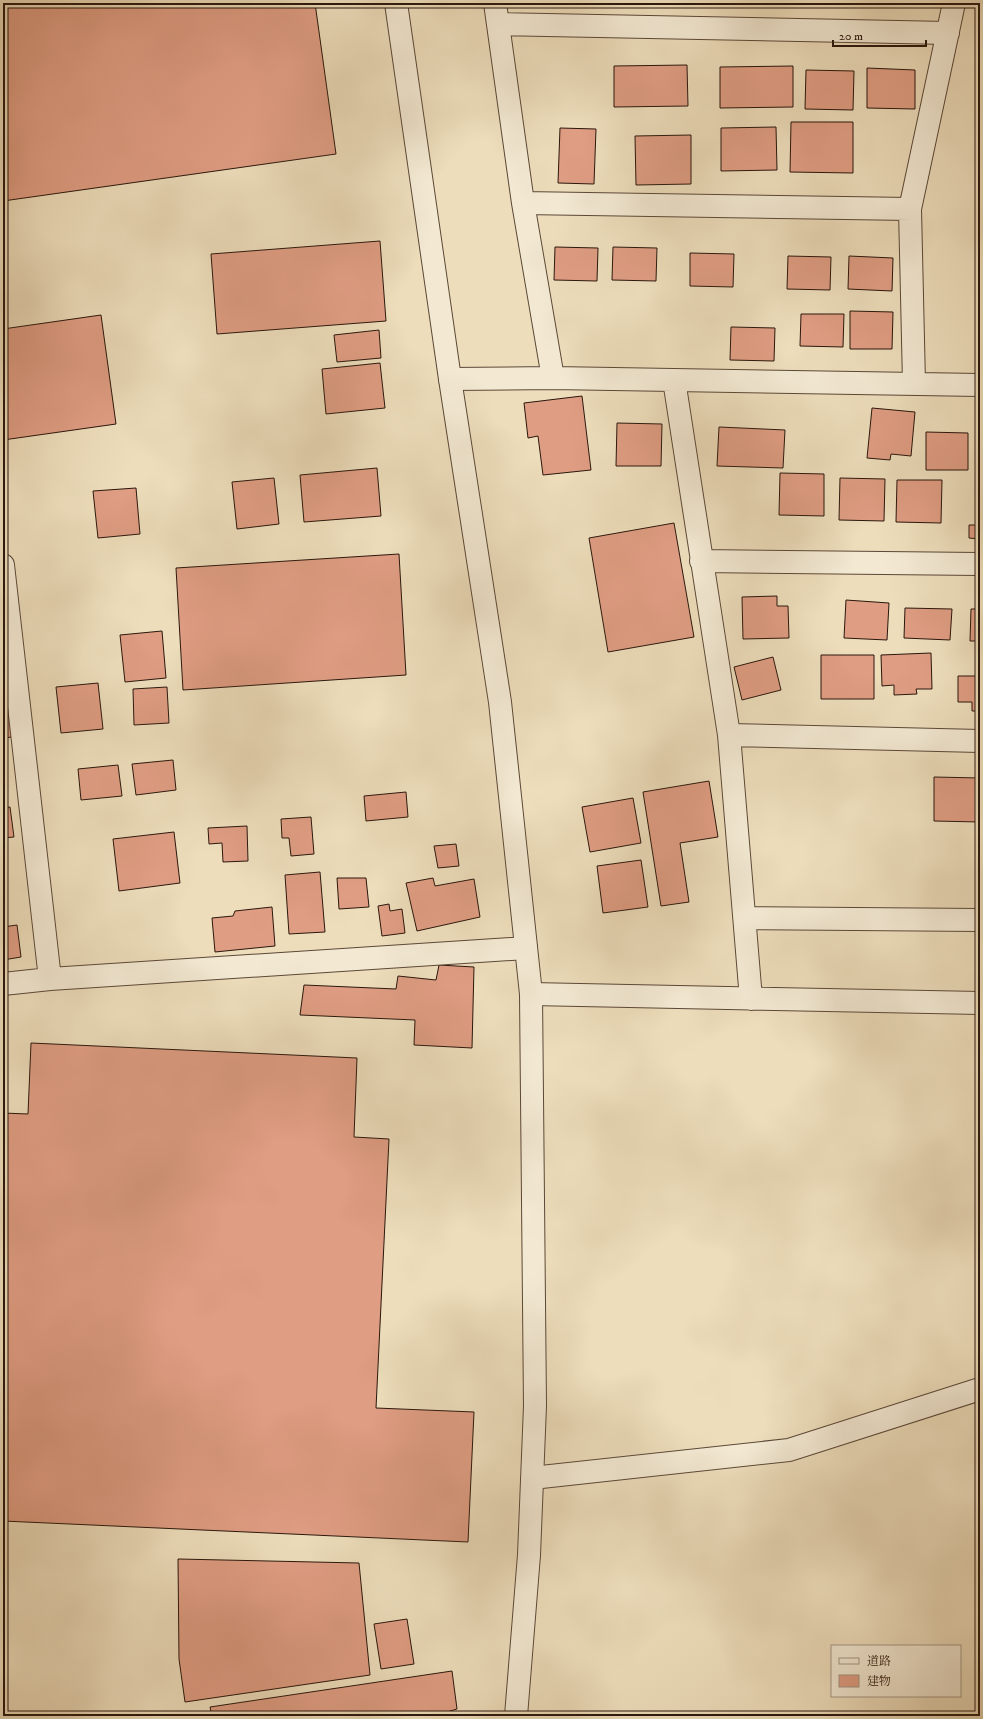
<svg xmlns="http://www.w3.org/2000/svg" width="983" height="1719" font-family="'IM FELL DW Pica','Noto Serif JP',serif">
<style>
.building{fill:#df9d83;stroke:#2a170c}
.lines{fill:none;stroke-linecap:round;stroke-linejoin:round}
.minor-casing{stroke:#5b4838;stroke-width:24}
.tertiary-casing{stroke:#5b4838;stroke-width:24}
.minor{stroke:#f3e9d3;stroke-width:22}
.tertiary{stroke:#f3e9d3;stroke-width:22}
</style>
<rect width="100%" height="100%" fill="#edddbb"/>
<filter id="stains"><feTurbulence type="fractalNoise" baseFrequency=".005" numOctaves="4"/><feColorMatrix values="0 0 0 0 .2 0 0 0 0 .09 0 0 0 0 .02 0 0 0 .5 -.17"/></filter>
<radialGradient id="worn" r=".72"><stop offset=".6" stop-color="#630" stop-opacity="0"/><stop offset="1" stop-color="#630" stop-opacity=".3"/></radialGradient>
<path class="building" d="M3,3h312l21,151 -333,47z
M687,65l1,41 -74,1v-41z
M793,66v41l-73,1v-41z
M867,68l48,2v39l-48,-1z
M806,70l48,1 -1,39 -48,-1z
M791,122h62v51l-63,-1z
M776,127l1,43 -56,1v-43z
M560,128l36,1 -2,55 -36,-1z
M691,135v49l-55,1 -1,-49z
M380,241l6,80 -169,13 -6,-80z
M555,247l43,1 -1,33 -43,-1z
M613,247l44,1 -1,33 -44,-1z
M690,253l44,1 -1,33 -43,-1z
M788,256l43,1 -1,33 -43,-1z
M849,256l44,2 -1,33 -44,-2z
M850,311l43,1 -1,37h-42z
M801,314h43l-1,33 -43,-1z
M101,315l15,109 -113,16v-111z
M731,327l44,1 -1,33 -44,-1z
M379,330l2,28 -44,4 -3,-27z
M380,363l5,45 -59,6 -4,-45z
M582,396l9,74 -48,5 -5,-39 -10,2 -4,-35z
M872,408l43,4 -4,44 -20,-2 -1,6 -23,-2z
M976,418h4v55h-4z
M617,423l45,1 -1,42h-45z
M719,427l66,3 -2,38 -66,-2z
M926,432l42,1v37h-42z
M377,468l4,48 -77,6 -4,-47z
M780,473l44,1v42l-45,-1z
M274,478l5,46 -42,5 -5,-47z
M840,478l45,1 -1,42 -45,-1z
M897,480h45l-1,43 -45,-1z
M136,488l4,46 -42,4 -5,-47z
M979,502h1v37l-11,-1v-13h9z
M674,523l20,114 -86,15 -19,-114z
M399,554l7,121 -223,15 -7,-122z
M777,596v10h11l1,32 -46,1 -1,-42z
M846,600l43,3 -2,37 -43,-2z
M905,608l47,1 -2,31 -46,-2z
M971,609h9v32h-10z
M162,631l4,47 -41,4 -5,-47z
M931,653l1,36h-16l1,5 -23,1v-10l-12,1 -1,-31z
M821,655h53v44h-53z
M773,657l8,33 -39,10 -8,-33z
M958,676h22v35h-8v-9h-14z
M98,683l5,46 -42,4 -5,-46z
M167,687l2,36 -35,2 -1,-36z
M8,699l4,38 -9,1v-38z
M173,760l3,30 -40,5 -4,-31z
M118,765l4,31 -41,4 -3,-31z
M934,777l46,1v44l-46,-1z
M709,781l9,56 -38,6 9,59 -28,4 -18,-114z
M406,792l2,25 -42,4 -2,-25z
M633,798l8,45 -51,9 -8,-45z
M10,807l4,30 -11,1v-30z
M311,817l3,37 -23,2 -2,-18h-7l-1,-19z
M247,826l1,35 -25,1 -1,-19 -13,1 -1,-16z
M174,832l6,51 -61,8 -6,-52z
M456,844l3,22 -21,2 -4,-22z
M641,860l7,47 -45,6 -6,-47z
M320,872l5,60 -36,2 -4,-59z
M337,878h29l3,29 -30,2z
M433,878l2,8 39,-7 6,38 -63,14 -11,-48z
M389,904l1,7 12,-2 3,24 -23,3 -4,-30z
M272,907l3,39 -60,6 -3,-34 21,-2 2,-5z
M17,925l4,32 -18,3v-33z
M439,965l35,2 -2,81 -58,-3 1,-25 -115,-5 4,-30 92,4 2,-13 38,4z
M31,1043l326,15 -3,79 35,2 -13,269 98,4 -6,130 -465,-21v-408l25,1z
M178,1559l181,4 11,112 -185,27 -6,-43z
M407,1619l7,45 -33,5 -7,-45z
M452,1671l5,38 -17,5v2h-228l-2,-9z"/>
<g class="lines">
<defs>
<path id="minor" d="M495,3l28,200 30,175
M498,24l450,9
M523,203l387,6
M450,379l103,-1 427,7
M674,380l55,355 22,264
M914,383l-4,-174 44,-206
M701,561l279,3
M3,565l47,414
M729,735l251,6
M745,918l235,2
M3,984l47,-5 476,-31
M531,994l449,9"/>
<path id="tertiary" d="M396,3l54,376 50,323 31,292 4,412 -6,149 -13,161
M532,1478l257,-28 191,-61"/>
</defs>
<use href="#minor" class="minor-casing"/>
<use href="#tertiary" class="tertiary-casing"/>
<use href="#minor" class="minor"/>
<use href="#tertiary" class="tertiary"/>
</g>
<rect width="983" height="1719" fill="none" stroke="#edddbb" stroke-width="16"/>
<rect x="4" y="4" width="975" height="1711" fill="none" stroke="#2a170c" stroke-width="2"/>
<rect x="8" y="8" width="967" height="1703" fill="none" stroke="#2a170c"/>
<rect x="831" y="1645" width="130" height="52" fill="#f3e9d3" stroke="#a39583"/>
<rect x="839" y="1658" width="20" height="6" fill="#f3e9d3" stroke="#a39583"/>
<text x="867" y="1665" font-size="12" fill="#2a170c">道路</text>
<rect x="839" y="1675" width="20" height="12" fill="#df9d83" stroke="#a39583"/>
<text x="867" y="1685" font-size="12" fill="#2a170c">建物</text>
<path d="M833 40v6h93v-6" fill="none" stroke="#2a170c" stroke-width="2"/>
<text x="839" y="40" font-size="12" fill="#2a170c" stroke="#f3e9d3" stroke-width="3" paint-order="stroke">20 m</text>
<rect width="100%" height="100%" filter="url(#stains)"/>
<rect width="100%" height="100%" fill="url(#worn)"/>
</svg>
